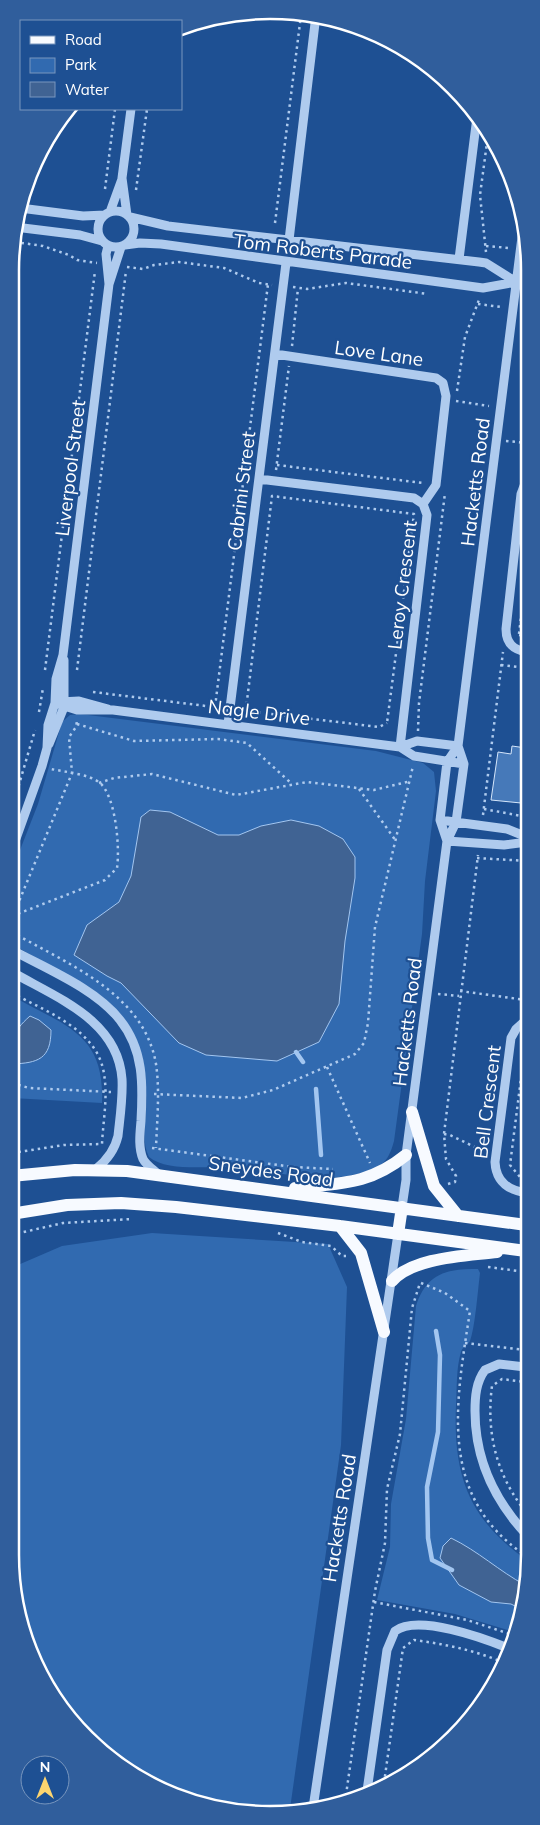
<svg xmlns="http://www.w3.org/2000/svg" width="540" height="1825" font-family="Mulish,sans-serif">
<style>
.green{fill:#316ab0}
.water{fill:#406393;stroke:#a3c6f0}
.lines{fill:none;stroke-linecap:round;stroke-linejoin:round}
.stream{stroke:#a3c6f0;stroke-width:4.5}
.building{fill:#4679b9;stroke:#d5e6fa}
.path{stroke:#afcbee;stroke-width:2.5;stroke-dasharray:2.5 4;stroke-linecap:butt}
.minor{stroke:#afcbee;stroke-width:9}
.major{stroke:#f7faff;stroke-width:12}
.labels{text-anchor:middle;stroke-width:4.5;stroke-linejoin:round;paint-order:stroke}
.street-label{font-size:19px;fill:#fff;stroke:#1e5093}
.rim{fill:none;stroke:#fff;stroke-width:2.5}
</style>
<rect width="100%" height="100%" fill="#1e5093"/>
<path class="green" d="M80,714l296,37 47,12 11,9 2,19 -11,90 -3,53 -28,207c-6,23 -14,27 -37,33 -48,11 -79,-4 -125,-7 -23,-1 -65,5 -83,-10 -7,-14 -4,-30 -3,-46 2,-49 -5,-84 -46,-116l-88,-51 1,-76 25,-64 24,-82 8,-7z
M12,996c53,30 93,37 90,107l-90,-5z
M152,1233l176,11 19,43 -6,158 -51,364 -54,4 -81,-25 -80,-61 -45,-73 -20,-99 1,-287 51,-22z
M478,1269l2,4c-2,16 -5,55 -10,68 -2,4 -8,6 -9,11 -5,16 -4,36 -5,53 -3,69 12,113 69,154v47l-11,26 -59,-18 -78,-14 13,-53 1,-43 15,-85 10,-113c10,-32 31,-38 62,-37z"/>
<path class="water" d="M150,810l20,2 48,23h21l22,-9 30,-6 28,6 24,13 12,18v21l-10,63 -6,63 -20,38 -42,19 -71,-6 -27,-12 -58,-60 -14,-7 -33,-21 13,-30 32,-23 12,-26 10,-59z
M30,1016l9,4 12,10c0,29 -13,33 -39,34 0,-25 -1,-31 18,-48z
M451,1538c27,13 48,33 74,47l-2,25 -12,-6 -20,-2 -32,-17 -19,-27 3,-12z"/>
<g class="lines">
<path class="stream" d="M296,1052l7,10
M316,1089l5,66
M436,1331l4,24 -2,77 -11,55 1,51 4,22 20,10"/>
</g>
<path class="building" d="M512,746l14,2 -5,55 -30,-3 7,-48 13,2z"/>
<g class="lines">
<path class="path" d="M105,189l10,-80
M136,190l11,-81
M275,223l26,-208
M15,242l28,4 26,9 8,5 20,3
M486,246l23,2
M486,252l-6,-57 8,-60
M127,267l16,2 11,-4 25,-3 45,6 35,15 13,2
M293,287l14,2 39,-6 82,11
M478,304l23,3
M292,346l6,-58
M457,391l8,-54 15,-40
M456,401l33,5
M506,441l21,2
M527,463v-6
M277,465l146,18
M276,470l13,-104
M519,634l8,-68
M519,635l8,1
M501,665l26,3
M45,670l50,-399
M77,670l49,-399
M93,692l121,15
M215,707l53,-423
M239,710l140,17 8,-4
M39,712l4,-24
M245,717l27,-221 142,18 -27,209
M77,724l57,17 84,-2 29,4 45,41
M418,731l1,-28 26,-210
M99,783l15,-5 38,-4 84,21 71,-13 67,8 37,-9
M359,789l37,52
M13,805l22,-75
M484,809l43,8
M483,815l20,-163
M477,858l50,3
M12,916l93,-36 12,-12c3,-20 -1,-71 -17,-85 -11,-9 -35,-11 -49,-14
M12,925l1,-9 59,-143 -3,-36 7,-10 1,-6
M12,932c55,32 132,61 144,132 4,28 1,56 0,84
M460,991l66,9
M12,993c35,19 86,37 92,81 4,23 -1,48 -2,70
M438,994l21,2
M327,1067l43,96
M12,1083l17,5 82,4
M154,1094l88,4 31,-8 82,-36 9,-11 4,-20 7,-96 38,-161
M444,1134l6,1 35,17
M152,1148l141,19 40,2
M12,1153l52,-8 38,-1
M526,1178l-6,-1 -10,-12 16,-126
M448,1184l7,-2 1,-6 -10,-17 -2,-25 34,-279
M278,1233l24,9 29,4 11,10h4
M11,1235l52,-12 70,-4
M488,1267l38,5
M421,1283l24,10 25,18c-14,91 -33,185 55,244
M465,1343l60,7
M525,1511c-29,-37 -39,-79 -33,-125l10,-7 23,3
M374,1602l93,18 46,15
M384,1783l19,-135 11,-8c30,4 60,10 88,22
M345,1802l30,-211 10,-48 2,-54 13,-55 12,-126 8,-25"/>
<path class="minor" d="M20,208l63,8 22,-1
M98 229a18 18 0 1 1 36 0a18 18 0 1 1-36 0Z
M110,212l12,-33
M127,215l-5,-37 9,-69
M130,217l38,9 311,36 7,1 30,19
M15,227l65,8 22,6
M289,240l27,-225
M125,245l15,-2 21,1 322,44 33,-6 12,2
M108,246l-2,8 3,30
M459,259l18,-142
M275,354l161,24 7,5 3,13 -10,89 -13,19
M259,479l155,19 9,6 4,11 -27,232
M527,652c-14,-2 -21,-9 -21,-23l15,-135 6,-16
M60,702l19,-1 29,8
M55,703l22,7h36l287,37 14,9 50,8
M228,724l58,-461
M49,744l15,-37v-47
M400,747l17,-6 41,5
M440,820l67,9 20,8
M447,841l-7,-21 7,-58 11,-16
M447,841l57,4 23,-3
M13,847l29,-81 5,-18 1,-23 7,-22 1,-24 7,-24 46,-371 12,-37
M12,950c35,19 84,39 108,70 24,30 23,65 21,101 -1,12 -3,26 2,38 3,6 11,11 16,16
M12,972c45,26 106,48 110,107 1,19 -2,38 -4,57 -3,13 -12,25 -22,33
M526,1193c-18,-3 -30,-11 -31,-31l16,-124 5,-9 10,-9
M402,1207l4,-27v-25l41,-314 9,-19 8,-58 -6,-18 66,-525
M525,1533c-32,-35 -50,-75 -50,-122 0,-14 1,-29 10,-41l14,-6 26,3
M367,1791l20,-141 8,-19c23,-17 88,7 113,17
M313,1808l85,-574"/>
<path class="major" d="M412,1112l22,74 24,30
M11,1176l64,-6 52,1 399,54
M295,1188c45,-5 74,-3 111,-33
M11,1214l56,-9 54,-2 55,4 164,19 186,25
M340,1226l21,27 23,79
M398,1234l4,-27
M392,1281c21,-24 74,-25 105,-29"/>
</g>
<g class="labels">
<g class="street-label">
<text transform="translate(323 251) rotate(7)" y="7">Tom Roberts Parade</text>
<text transform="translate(379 353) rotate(8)" y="7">Love Lane</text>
<text transform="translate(70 468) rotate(-83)" y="7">Liverpool Street</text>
<text transform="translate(475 482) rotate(-83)" y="7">Hacketts Road</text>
<text transform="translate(241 491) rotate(-83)" y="7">Cabrini Street</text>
<text transform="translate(402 585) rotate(-83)" y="7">Leroy Crescent</text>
<text transform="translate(259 712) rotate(7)" y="7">Nagle Drive</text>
<text transform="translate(407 1022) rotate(-83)" y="7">Hacketts Road</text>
<text transform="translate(487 1102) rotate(-83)" y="7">Bell Crescent</text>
<text transform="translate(271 1171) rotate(8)" y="7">Sneydes Road</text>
<text transform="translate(339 1518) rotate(-81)" y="7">Hacketts Road</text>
</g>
</g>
<path d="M0 0H540V1825H0ZM270 19H270A251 251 0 0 1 521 270V1555A251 251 0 0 1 270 1806H270A251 251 0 0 1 19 1555V270A251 251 0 0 1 270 19Z" fill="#305e9c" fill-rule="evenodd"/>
<path class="rim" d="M270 19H270A251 251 0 0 1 521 270V1555A251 251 0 0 1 270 1806H270A251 251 0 0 1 19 1555V270A251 251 0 0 1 270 19Z"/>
<rect x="20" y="20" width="162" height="90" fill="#1e5093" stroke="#7896be"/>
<rect x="30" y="36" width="25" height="8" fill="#f7faff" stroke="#7896be"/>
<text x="65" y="45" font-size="15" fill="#ffffff">Road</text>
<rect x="30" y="58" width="25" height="15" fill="#316ab0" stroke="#7896be"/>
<text x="65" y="70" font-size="15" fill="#ffffff">Park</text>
<rect x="30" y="82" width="25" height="15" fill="#406393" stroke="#7896be"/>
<text x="65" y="95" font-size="15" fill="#ffffff">Water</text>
<g transform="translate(45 1780)"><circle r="24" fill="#1e5093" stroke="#7896be"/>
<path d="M0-4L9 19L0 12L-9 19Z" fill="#fdd56f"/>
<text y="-8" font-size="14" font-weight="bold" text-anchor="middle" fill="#ffffff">N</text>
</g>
</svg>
